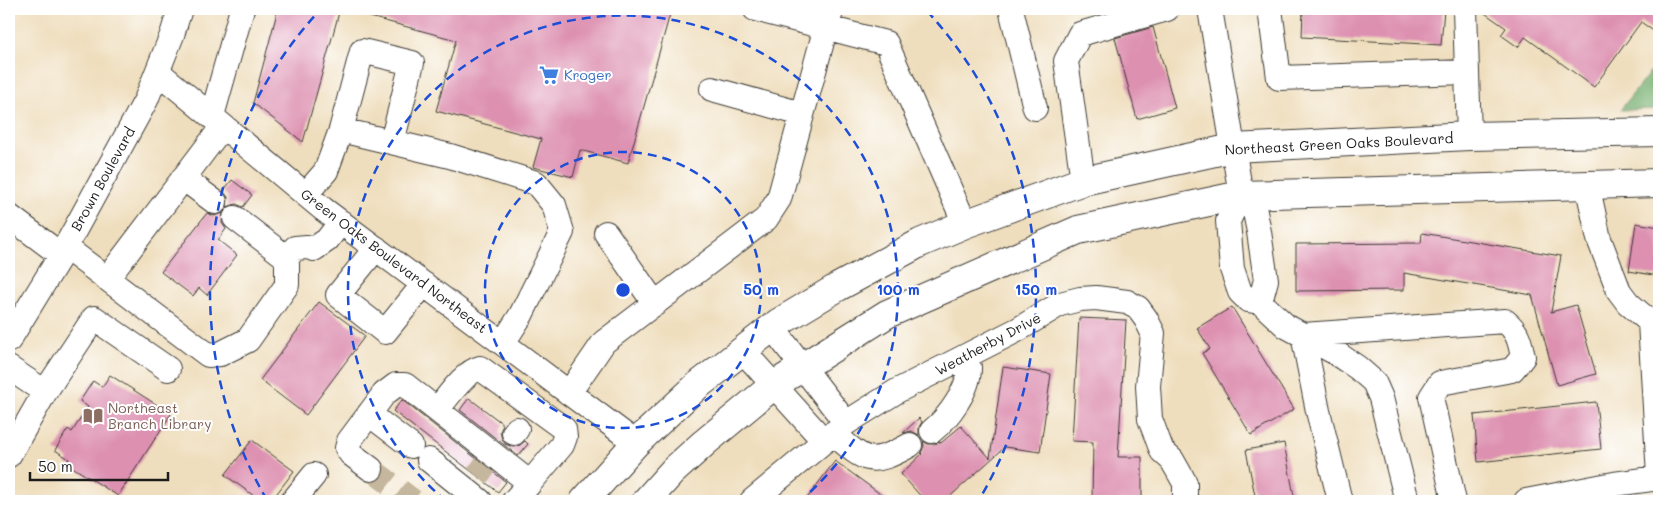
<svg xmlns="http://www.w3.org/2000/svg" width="1668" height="510" font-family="Mali,sans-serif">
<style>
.forest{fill:#74af6e;stroke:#486645}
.building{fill:#dd90b0}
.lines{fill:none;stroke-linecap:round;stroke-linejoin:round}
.minor-tunnel{stroke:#c5b79d;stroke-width:24;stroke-dasharray:24 12;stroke-linecap:butt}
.minor-casing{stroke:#3c3934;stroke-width:26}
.major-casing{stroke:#3c3934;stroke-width:30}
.minor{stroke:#fff;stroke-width:24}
.major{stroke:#fff;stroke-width:28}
.ring{fill:none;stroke:#1d4ed8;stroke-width:2.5;stroke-dasharray:9 6}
.labels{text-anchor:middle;stroke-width:4;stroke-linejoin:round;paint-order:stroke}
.shop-label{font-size:14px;fill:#366cbe;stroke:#fff;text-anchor:start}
.street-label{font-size:14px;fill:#1c1c1c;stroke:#fff}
.education-label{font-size:14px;fill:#785e54;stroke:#fff;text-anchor:start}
.centre{fill:#1d4ed8;stroke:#fff;stroke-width:2.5}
.ring-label{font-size:15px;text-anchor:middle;font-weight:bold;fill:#1d4ed8;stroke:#fff;stroke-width:4;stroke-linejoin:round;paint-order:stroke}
</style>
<rect width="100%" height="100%" fill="#fff"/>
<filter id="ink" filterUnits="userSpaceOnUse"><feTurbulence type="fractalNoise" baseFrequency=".02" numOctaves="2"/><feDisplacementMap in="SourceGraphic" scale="10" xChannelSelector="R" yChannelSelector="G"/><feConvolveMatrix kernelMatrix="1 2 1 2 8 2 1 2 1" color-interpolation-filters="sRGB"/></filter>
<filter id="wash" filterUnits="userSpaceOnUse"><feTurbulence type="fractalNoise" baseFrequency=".0096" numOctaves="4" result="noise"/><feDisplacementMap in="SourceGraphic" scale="20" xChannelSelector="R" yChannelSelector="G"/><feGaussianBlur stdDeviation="1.12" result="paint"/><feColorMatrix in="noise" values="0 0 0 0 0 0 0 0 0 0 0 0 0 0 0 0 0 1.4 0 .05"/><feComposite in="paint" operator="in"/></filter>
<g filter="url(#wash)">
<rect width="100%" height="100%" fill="#efdebd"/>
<path class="forest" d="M1659,61v48l-38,1v-1z"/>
<g id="blocks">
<path class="building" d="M278,9h62l-37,133 -50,-39z
M360,9h292l18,5 -42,149 -48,-13 -7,27 -40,-10 8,-28 -105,-28 20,-71 -97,-26z
M1303,9h141l-3,36 -139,-8z
M1479,9h180v26l-18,-13 -47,65 -69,-50 -7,10 -17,-12 5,-7z
M1153,27l22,81 -38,11 -22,-81z
M232,180l20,15 -9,12 -7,-3 -9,3 1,-10 -5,-6z
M207,213l7,3 9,-3 -1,10 4,6 -8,11 19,15 -30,40 -8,-7 -6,8 -32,-24z
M1636,223l23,4v49l-30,-5z
M1422,233l139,23 -10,56 25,-7 20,69 -39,11 -25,-90 -128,-22v17l-108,1v-47l125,-1z
M319,302l46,34 -59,79 -46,-35z
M1232,307l62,102 -43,26 -49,-82 8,-4 -13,-21z
M1079,318l47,2 -8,137h24v44h-50l1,-59 -21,-1z
M1003,367l48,7 -11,78 -35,-5 -60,54h-20l-24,-27 21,-20 -1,-1 3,-7 -1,-5 5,3h6l6,-2 1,1 20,-17 29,32z
M110,375l61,39 -53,82 -52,-33 3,-4 -14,-9 13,-21 4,3 16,-25 -8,-6 13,-20 9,6z
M469,398l34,26 -3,8 2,7 3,5 8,3 7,-2 5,-4 3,3 -10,12 -58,-46z
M402,400l104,82 -8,10 -105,-81z
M1596,402l5,47 -123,13 -4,-47z
M919,418l3,4 -3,5v8l-8,-4 -8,2z
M252,440l42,31 -23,30h-10l-36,-26z
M1284,443l11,58h-39l-10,-51z
M835,461l55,40h-85z"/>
</g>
</g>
<g filter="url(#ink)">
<use href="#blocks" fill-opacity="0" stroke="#3c3934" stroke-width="1"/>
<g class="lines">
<path class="minor-tunnel" d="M371,469l42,32
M477,476l11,-14"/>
<defs>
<path id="minor" d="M755,9l131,34 79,181
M1011,9l24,99
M1210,9l31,186
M1270,9l9,69 188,-6
M1465,9l4,127
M158,72l165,137 313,234
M712,89l90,25
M212,116l30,-107
M341,130l21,-79 50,12 -20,79
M183,178l32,24
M1083,181l-17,-120 14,-27 87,-25
M1587,184l12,55 20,52 9,12 22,19h9
M306,194l20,-23 15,-41 109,26 86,27 18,22 8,27 -41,83 -18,28
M1241,195l-13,26 4,48 8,23 8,8 12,2 26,24 50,27 22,15 16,14 7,16 26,103
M1241,195l13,12 5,25 7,48 -6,22
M9,216l52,39
M235,218l52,40
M606,233l49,71
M65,247l143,108 12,-1 28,-14 39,-55v-27l8,-10 12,-1 7,2 13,-9 14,-18
M376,248l-38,47 47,37 39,-48
M107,279l116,-153
M1650,322l9,154
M772,327l74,96
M9,340l52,-85 85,-155 26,-65 8,-26
M743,351l81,90
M9,368l36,24 -36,63
M45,392l49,-74 74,51
M569,393l35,-51 162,-123 13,-20 47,-172 6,-18
M437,410c10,-12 28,-39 43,-42l84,61 1,8 -3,8 -32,38
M369,414l42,32
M932,431c16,-13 38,-42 37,-64 -1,-3 -2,-8 -3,-11
M514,433l3,-4
M833,433c33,29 37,34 77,12
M429,460l51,41
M371,469l-20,-15 -4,-6 2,-7 35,-47 12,-9h9l125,98 -16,18
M293,501l21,-26
M752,501l94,-78 51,-32 122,-62 41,-25 20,-5 16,-1 31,4 11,6 8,11 7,14 -5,53 2,33 12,32 10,9 13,23v18
M1340,501l-22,-90 -15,-76 202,-14c13,10 15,21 18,36l-11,13 -72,13 -9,14 23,104
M1526,501l88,-17 45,-6"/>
<path id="major" d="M584,501l52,-58 61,-57 81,-63 60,-36 82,-44 45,-19 118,-43 150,-33 236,-12 190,-4
M646,501l27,-30 31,-28 70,-58 113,-71 191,-84 163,-35 418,-12"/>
</defs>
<use href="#minor" class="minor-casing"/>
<use href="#major" class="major-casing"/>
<use href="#minor" class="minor"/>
<use href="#major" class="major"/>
</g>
</g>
<g class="ring">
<circle cx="623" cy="290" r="138"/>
<path d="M446 501A275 275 0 1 1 800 501"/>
<path d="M267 500A413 413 0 0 1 319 11M927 11A413 413 0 0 1 979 500"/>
</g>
<defs>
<symbol id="supermarket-bare" viewBox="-9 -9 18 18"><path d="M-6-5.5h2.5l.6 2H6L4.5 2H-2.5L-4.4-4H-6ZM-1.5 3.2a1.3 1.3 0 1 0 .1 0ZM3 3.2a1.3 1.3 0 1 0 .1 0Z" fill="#3f7fe0" stroke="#fff" stroke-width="2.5" paint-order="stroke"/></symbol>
<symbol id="library-bare" viewBox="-9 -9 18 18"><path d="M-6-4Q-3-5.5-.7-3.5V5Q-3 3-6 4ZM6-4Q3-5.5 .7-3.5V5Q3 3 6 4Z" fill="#8d6e63" stroke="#fff" stroke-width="2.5" paint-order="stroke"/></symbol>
</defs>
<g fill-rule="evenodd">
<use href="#supermarket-bare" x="535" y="61" width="28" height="28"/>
<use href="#library-bare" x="79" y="402" width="28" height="28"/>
</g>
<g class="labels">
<g class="shop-label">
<text x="564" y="80">Kroger</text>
</g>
<g class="street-label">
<text transform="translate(1339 144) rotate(-3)" y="5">Northeast Green Oaks Boulevard</text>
<text transform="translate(103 179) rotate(-61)" y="5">Brown Boulevard</text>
<text transform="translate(394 261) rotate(37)" y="5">Green Oaks Boulevard Northeast</text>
<text transform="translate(988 344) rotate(-28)" y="5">Weatherby Drive</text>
</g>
<g class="education-label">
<text x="108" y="413">Northeast<tspan x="108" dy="16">Branch Library</tspan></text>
</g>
</g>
<circle cx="623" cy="290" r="8" class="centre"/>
<g class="ring-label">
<text x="761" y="295">50 m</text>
<text x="898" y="295">100 m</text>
<text x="1036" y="295">150 m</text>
</g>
<rect width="1668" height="510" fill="none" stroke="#fff" stroke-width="30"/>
<path d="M30 472v8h138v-8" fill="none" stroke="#1c1c1c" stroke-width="2.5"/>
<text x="38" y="472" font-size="15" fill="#1c1c1c" stroke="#ffffff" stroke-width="4" paint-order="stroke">50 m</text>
</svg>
